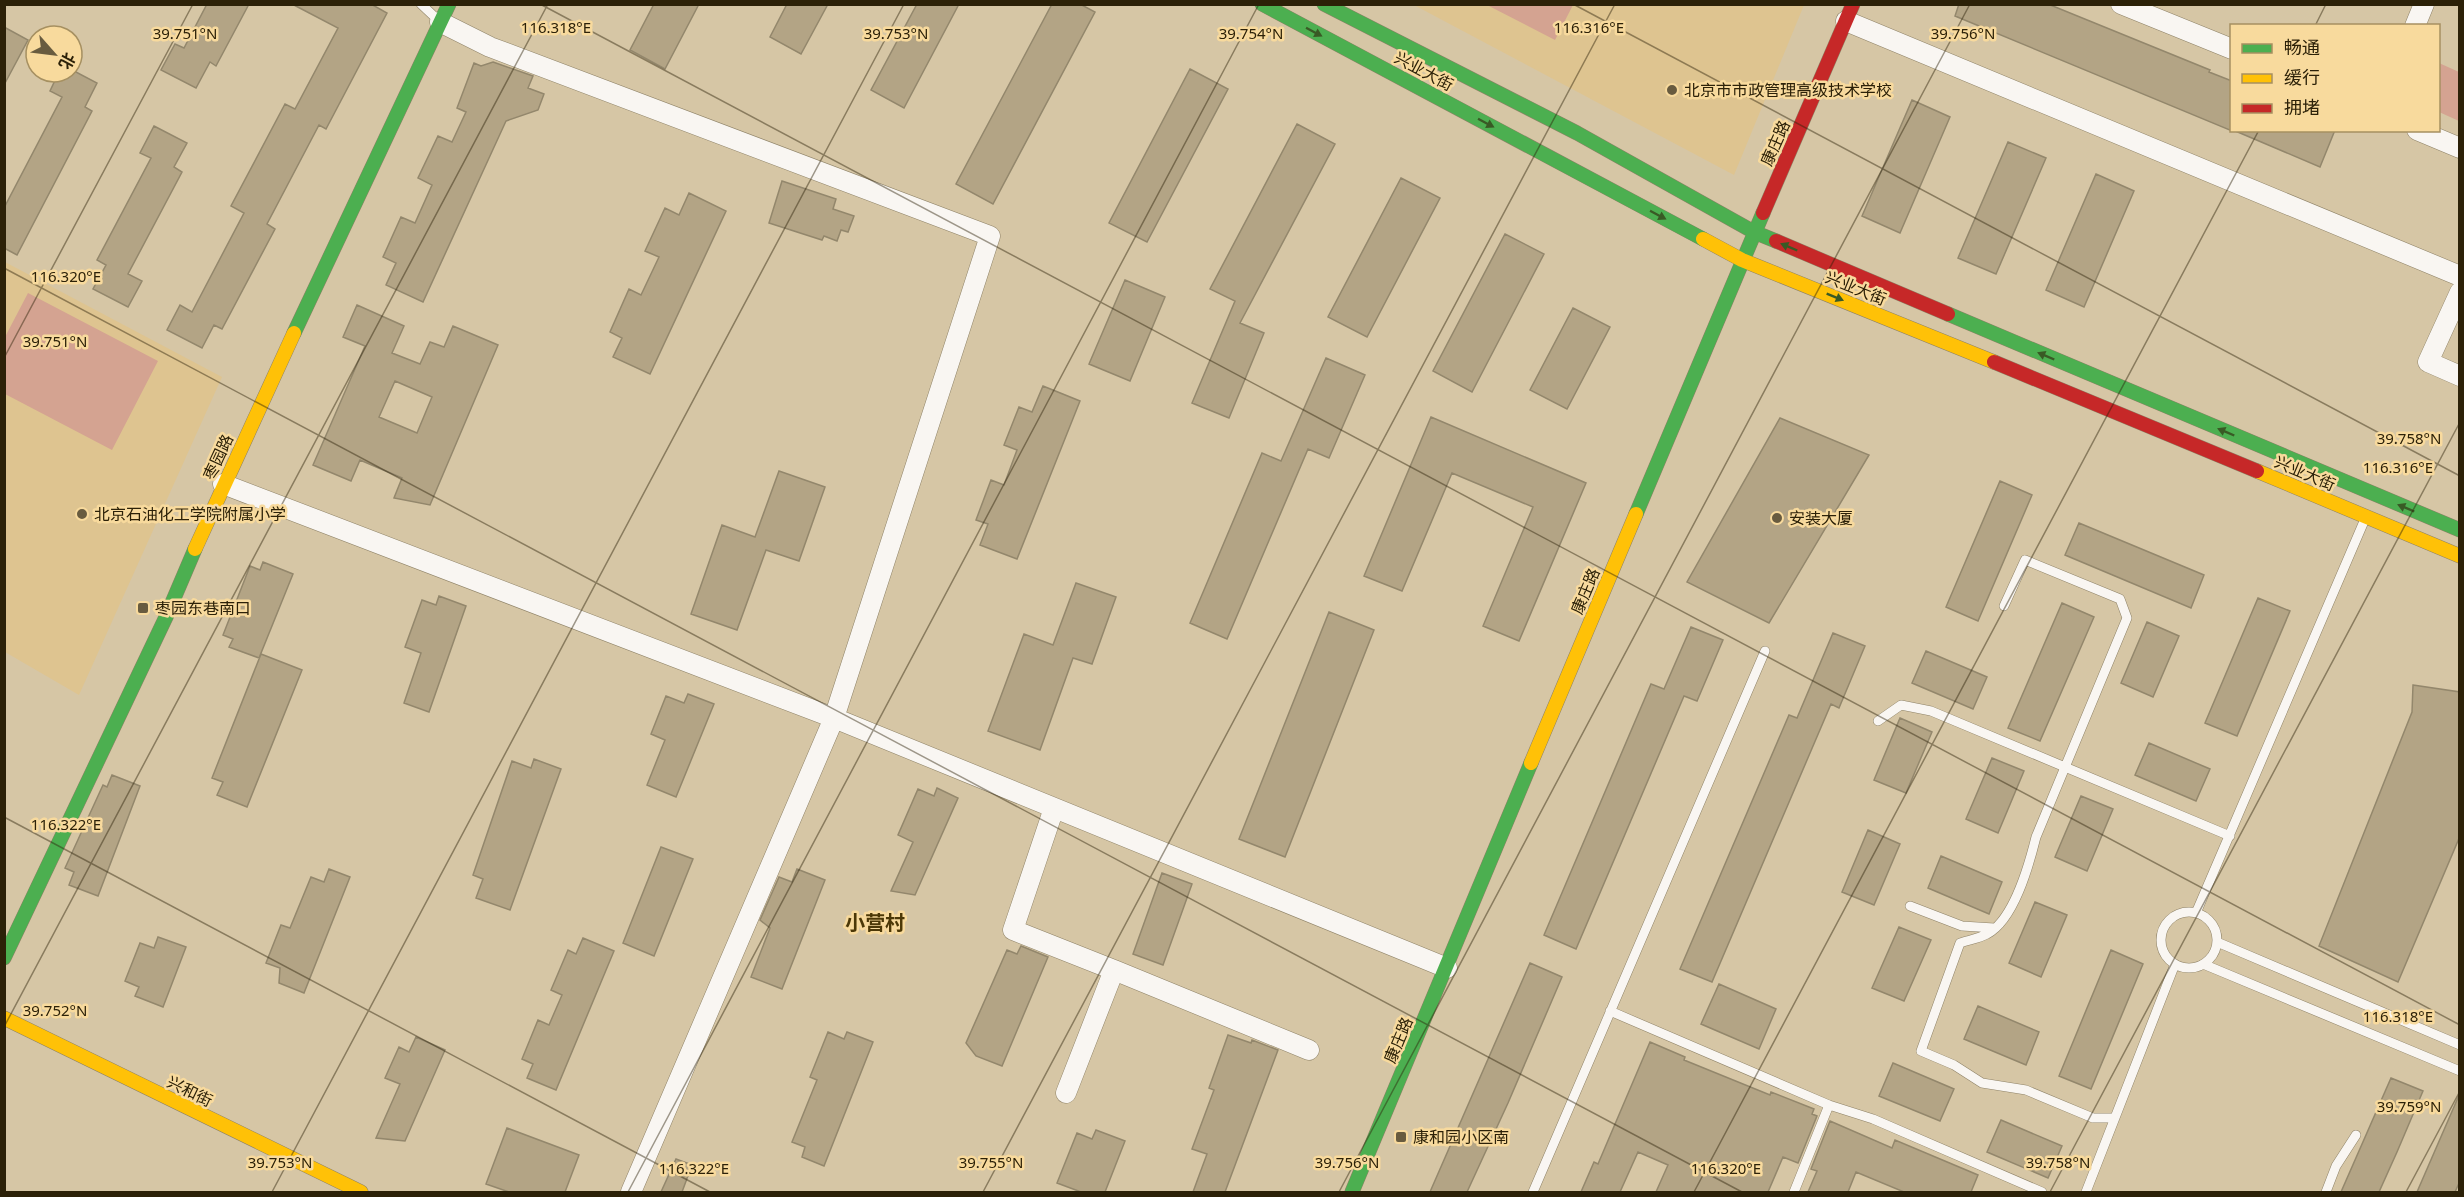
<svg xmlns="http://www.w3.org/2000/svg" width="2464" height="1197" font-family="'Noto Sans','Noto Sans SC',sans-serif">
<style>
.built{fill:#dec490}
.green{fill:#d4a391}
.building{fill:#b3a485;stroke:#93876c;stroke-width:1.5;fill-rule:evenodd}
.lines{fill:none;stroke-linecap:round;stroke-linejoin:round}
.lane-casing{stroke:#8e8267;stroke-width:10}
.street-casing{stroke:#8e8267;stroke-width:21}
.fast-casing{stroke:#8e8267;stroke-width:15}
.slow-casing{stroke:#8e8267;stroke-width:15}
.jam-casing{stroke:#8e8267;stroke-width:15}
.lane{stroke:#f9f6f2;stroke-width:9}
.street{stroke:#f9f6f2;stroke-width:20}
.fast{stroke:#4caf50;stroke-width:14}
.slow{stroke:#ffc107;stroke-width:14}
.jam{stroke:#c62828;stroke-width:14}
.oneway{fill:#395a25}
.ticks{fill:none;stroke:#2c2108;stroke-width:1.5;stroke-opacity:0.45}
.poi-dot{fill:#685b3f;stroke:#f8da9d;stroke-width:2}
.labels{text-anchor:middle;stroke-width:5;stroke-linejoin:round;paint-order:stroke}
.street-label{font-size:16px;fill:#2c2108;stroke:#f8da9d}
.poi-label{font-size:16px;fill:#2c2108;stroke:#f8da9d;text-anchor:start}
.quarter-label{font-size:20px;font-weight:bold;fill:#4c3807;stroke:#f8da9d}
.ticks-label{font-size:15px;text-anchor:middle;fill:#2c2108;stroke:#f8da9d;stroke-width:5;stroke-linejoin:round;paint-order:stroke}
</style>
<rect width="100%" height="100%" fill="#d6c6a5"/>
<path class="built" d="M1414,5h390l-70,170z
M5,262l217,115 -143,318 -74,-43z"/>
<path class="green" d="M1487,5h86l-18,35z
M2439,63l20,9v49l-20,-9z
M28,293l130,68 -46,89 -107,-56v-57z"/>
<path class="building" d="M207,4h42l-33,62 -6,-4 -14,26 -35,-18 14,-26 9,4z
M292,4h79l16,9 -61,116 -7,-4 -52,99 8,5 -53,100 -8,-4 -12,23 -35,-18 13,-25 12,7 52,-99 -13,-7 54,-102 10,5 43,-81z
M654,4h45l-34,65 -35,-19z
M787,4h41l-27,50 -31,-17z
M917,4h42l-55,104 -33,-18z
M1052,4h28l15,8 -102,192 -37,-20z
M1959,4h89l162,66 -1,2 23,9v50l-277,-115z
M4,27l24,13 -24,45z
M493,62l40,14 -5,12 16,6 -6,16 -32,11 -83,181 -37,-17 10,-22 -13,-6 18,-40 14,6 17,-38 -14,-7 20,-42 14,6 14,-30 -9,-4 17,-45 7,3z
M1190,69l38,20 -81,153 -38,-19z
M59,72h17l21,11 -12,24 7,4 -75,144 -13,-7v-40l58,-111 -12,-6z
M1912,100l38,17 -50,116 -38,-17z
M1297,124l38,20 -95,179 24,10 -35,85 -37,-15 43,-102 -25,-12z
M154,126l33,17 -13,24 8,5 -54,102 14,7 -14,26 -35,-18 13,-24 -9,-5 54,-102 -11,-5z
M2233,130h102l-15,37z
M2008,142l38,16 -50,116 -38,-16z
M2096,174l38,17 -50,116 -38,-17z
M1401,178l39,20 -73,139 -39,-20z
M782,181l54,18 -3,10 21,7 -6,16 -7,-2 -4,11 -13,-5 -2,4 -53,-17z
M689,193l37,18 -76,163 -37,-17 9,-19 -12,-6 19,-43 12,6 18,-38 -14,-6 20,-43 14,7z
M1505,234l39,20 -72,138 -39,-21z
M1125,280l40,17 -35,84 -41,-17z
M357,305l47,21 -12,27 28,11 10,-22 14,5 9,-21 45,19 -68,160 -36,-7 8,-20 -42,-18 -9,21 -38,-16 52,-119 -22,-9zM395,381l37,16 -15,36 -38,-16z
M1573,308l37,19 -43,82 -37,-19z
M1326,358l39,17 -36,83 -21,-9 -81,190 -37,-16 72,-170 19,8z
M1043,386l37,15 -63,158 -37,-14 8,-21 -12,-4 15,-40 13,5 13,-35 -13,-5 15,-38 13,5z
M1431,417l155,66 -67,158 -36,-15 50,-119 -81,-34 -50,118 -38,-15z
M1780,418l89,37 -100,168 -82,-41z
M779,471l46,16 -26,74 -33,-11 -29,80 -46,-16 31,-89 33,12z
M2000,481l32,14 -54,126 -32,-14z
M2079,523l125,52 -13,33 -126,-53z
M263,562l30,12 -34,84 -30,-11 4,-8 -10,-4 27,-69 10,4z
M1076,583l40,14 -24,67 -19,-6 -33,92 -52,-19 36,-97 29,11z
M439,596l27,10 -37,106 -25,-9 17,-50 -16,-6 17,-47 14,5z
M2258,598l32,13 -53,125 -32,-13z
M2062,603l32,14 -54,124 -32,-13z
M1329,612l45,18 -89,227 -46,-18z
M2147,622l32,14 -26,61 -32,-14z
M1691,627l32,13 -26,61 -13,-5 -108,253 -32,-14 107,-251 13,5z
M1833,633l32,13 -26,62 -8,-4 -119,278 -32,-13 109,-254 8,3z
M1926,651l61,26 -14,32 -61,-26z
M261,654l41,16 -55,137 -30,-12 6,-13 -11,-4z
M2413,685l47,7v144l-62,146 -79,-36 93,-234z
M688,694l26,10 -38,93 -29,-12 18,-45 -14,-6 15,-38 18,7z
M1900,718l32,14 -26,61 -32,-13z
M2149,743l61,26 -14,32 -61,-26z
M1992,758l32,13 -26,62 -32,-14z
M534,759l27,10 -51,141 -34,-12 7,-19 -10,-4 39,-114 19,7z
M112,775l28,11 -42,110 -29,-11 5,-13 -9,-4 38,-83 4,2z
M937,788l21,10 -43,97 -24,-4 22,-49 -15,-7 20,-46 16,7z
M2081,796l32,13 -26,62 -32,-14z
M1868,830l32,14 -26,61 -32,-13z
M661,847l32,12 -39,97 -31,-13z
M1941,856l61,26 -13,32 -61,-26z
M329,869l21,8 -46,116 -25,-10 1,-15 -14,-5 15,-38 9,3 21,-51 13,5z
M797,869l28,11 -43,109 -31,-12 19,-49 -10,-8 19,-43 13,5z
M1162,873l30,11 -29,81 -30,-11z
M2035,902l32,13 -26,62 -32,-14z
M1899,927l32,13 -27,61 -32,-13z
M158,937l28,10 -23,60 -28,-11 4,-9 -14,-6 15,-38 14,5z
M583,938l31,13 -58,139 -29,-12 6,-14 -11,-5 16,-39 11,5 13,-30 -11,-5 17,-40 8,4z
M1021,946l27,11 -46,109 -26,-10 -10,-13 41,-93 10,4z
M2111,950l32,14 -52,125 -32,-13z
M1530,963l32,14 -54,126 -41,89h-37z
M1719,984l57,25 -17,40 -58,-25z
M1978,1006l61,26 -13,33 -62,-26z
M828,1032l16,7 3,-7 26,10 -49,124 -22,-9 3,-10 -13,-5 25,-62 -7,-3z
M1228,1035l23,8 1,-3 26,10 -53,142h-32l14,-38 -15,-5 22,-59 -5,-2z
M416,1037l29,13 -40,91 -29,-3 24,-54 -15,-6 14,-31 10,5z
M1650,1042l35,15 -1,3 86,35 1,-3 43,17 -2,5 5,2 -19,47 -15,-6 -15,35h-112l12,-27 -30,-13 -18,40h-39l13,-30 4,2z
M1893,1063l61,26 -14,32 -61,-25z
M2391,1078l32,13 -26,61 -18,40h-38z
M2460,1093v88l-5,11h-38z
M2001,1120l61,26 -14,32 -61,-26z
M1830,1121l62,27 3,-8 83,35 -7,17h-67l-48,-20 -8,20h-40l9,-21 -6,-2z
M507,1128l72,27 -14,37h-56l-23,-8z
M1096,1130l29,11 -20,51h-24l-24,-9 20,-50 15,6z
M676,1159l16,6 -10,27h-21z"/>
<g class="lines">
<defs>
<path id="lane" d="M421,4l18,17
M2004,606l21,-46 95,39 7,19 -91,219c-7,28 -22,83 -49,97 -7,4 -18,6 -27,9l-39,108 33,14 28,18 44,7 67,28h22
M1878,721l23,-16 30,6 299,125
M1910,906l52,20 32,2
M2161 940a28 28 0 1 1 56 0a28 28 0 1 1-56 0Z
M2196,913l169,-394
M2217,942l243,103
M2203,964l257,107
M1610,1011l219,94
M1533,1192l232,-541
M1794,1192l35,-87 44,14 169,73
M2086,1192l89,-228
M2326,1192l10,-26 20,-31"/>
<path id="street" d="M2121,4l111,45
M1846,21l614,255
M440,22l50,25 500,189 -156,482 -203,474
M2415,26l9,-22
M2417,130l43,18
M2460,292l-32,70 32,14
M223,484l611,234 613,250
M1054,808l-41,122 101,40 -48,123
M1114,970l195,80"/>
<path id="fast" d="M1262,4l441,235
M1324,4l253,129 177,99 22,9
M1948,314l512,216
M294,333l155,-329
M1636,514l127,-301
M4,958l162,-341 29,-68
M1352,1192l179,-429"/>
<path id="slow" d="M1703,239l39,21 252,102
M2257,471l203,85
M195,549l99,-216
M1531,763l105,-249
M4,1018l357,174"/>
<path id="jam" d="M1763,213l90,-209
M1776,241l172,73
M1994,362l263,109"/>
</defs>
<use href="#lane" class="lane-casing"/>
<use href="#street" class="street-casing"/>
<use href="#fast" class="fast-casing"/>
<use href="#slow" class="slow-casing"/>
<use href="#jam" class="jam-casing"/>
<use href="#lane" class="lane"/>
<use href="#street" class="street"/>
<use href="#fast" class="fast"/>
<use href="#slow" class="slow"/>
<use href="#jam" class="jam"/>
</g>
<defs><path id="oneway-solid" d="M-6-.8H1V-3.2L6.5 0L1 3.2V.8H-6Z" transform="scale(1.5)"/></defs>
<g class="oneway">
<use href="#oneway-solid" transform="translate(1314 32) rotate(28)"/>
<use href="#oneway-solid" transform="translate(1486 123) rotate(28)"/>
<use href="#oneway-solid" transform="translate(1658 215) rotate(28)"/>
<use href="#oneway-solid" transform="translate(1789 247) rotate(-157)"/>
<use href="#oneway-solid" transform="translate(1835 297) rotate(22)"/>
<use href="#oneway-solid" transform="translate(2046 356) rotate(-157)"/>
<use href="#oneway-solid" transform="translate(2226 432) rotate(-157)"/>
<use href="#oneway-solid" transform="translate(2406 508) rotate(-157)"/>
</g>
<path class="ticks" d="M540,4l1920,1021M1573,4l887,472M2315,26l11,-22M4,268l1738,924M4,358l189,-354M4,817l706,375M4,1027l544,-1023M272,1192l632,-1188M628,1192l631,-1188M983,1192l632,-1188M1339,1192l631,-1188M1694,1192l565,-1062M2050,1192l410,-770M2406,1192l54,-101"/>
<g class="poi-dot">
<circle cx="1672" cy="90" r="6"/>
<circle cx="82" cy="514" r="6"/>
<circle cx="1777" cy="518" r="6"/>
<rect x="137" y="602" width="12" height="12" rx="3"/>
<rect x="1395" y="1131" width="12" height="12" rx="3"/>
</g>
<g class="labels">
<g class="street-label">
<text transform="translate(1424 71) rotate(28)" y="6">兴业大街</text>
<text transform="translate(1775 143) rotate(-66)" y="6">康庄路</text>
<text transform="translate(1856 288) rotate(22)" y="6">兴业大街</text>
<text transform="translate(218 457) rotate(-65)" y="6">枣园路</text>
<text transform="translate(2305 473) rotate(23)" y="6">兴业大街</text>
<text transform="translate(1585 591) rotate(-67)" y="6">康庄路</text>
<text transform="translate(1398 1040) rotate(-67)" y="6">康庄路</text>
<text transform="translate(190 1091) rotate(26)" y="6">兴和街</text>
</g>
<g class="poi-label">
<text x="1684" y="96">北京市市政管理高级技术学校</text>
<text x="94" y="520">北京石油化工学院附属小学</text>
<text x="1789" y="524">安装大厦</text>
<text x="155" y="614">枣园东巷南口</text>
<text x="1413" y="1143">康和园小区南</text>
</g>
<g class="quarter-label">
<text x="875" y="930">小营村</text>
</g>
</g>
<g class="ticks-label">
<text x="556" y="33">116.318°E</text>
<text x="1589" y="33">116.316°E</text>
<text x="185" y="39">39.751°N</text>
<text x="896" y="39">39.753°N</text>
<text x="1251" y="39">39.754°N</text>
<text x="1963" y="39">39.756°N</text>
<text x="66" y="282">116.320°E</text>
<text x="55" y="347">39.751°N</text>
<text x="2409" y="444">39.758°N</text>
<text x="2398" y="473">116.316°E</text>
<text x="66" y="830">116.322°E</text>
<text x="55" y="1016">39.752°N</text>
<text x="2398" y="1022">116.318°E</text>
<text x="2409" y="1112">39.759°N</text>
<text x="280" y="1168">39.753°N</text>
<text x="991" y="1168">39.755°N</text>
<text x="1347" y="1168">39.756°N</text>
<text x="2058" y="1168">39.758°N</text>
<text x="694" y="1174">116.322°E</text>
<text x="1726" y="1174">116.320°E</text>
</g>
<rect width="2464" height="1197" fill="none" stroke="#2c2108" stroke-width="12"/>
<rect x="2230" y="24" width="210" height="108" fill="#f8da9d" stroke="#a69061" stroke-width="1.5"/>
<rect x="2242" y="44" width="30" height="9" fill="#4caf50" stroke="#a69061" stroke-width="1.5"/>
<text x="2284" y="54" font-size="18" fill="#2c2108">畅通</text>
<rect x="2242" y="74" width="30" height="9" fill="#ffc107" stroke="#a69061" stroke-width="1.5"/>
<text x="2284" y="84" font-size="18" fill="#2c2108">缓行</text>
<rect x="2242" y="104" width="30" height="9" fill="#c62828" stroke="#a69061" stroke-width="1.5"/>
<text x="2284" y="114" font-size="18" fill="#2c2108">拥堵</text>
<g transform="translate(54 54) rotate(118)"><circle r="28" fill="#f8da9d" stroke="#a69061" stroke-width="1.5"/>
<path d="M0-4.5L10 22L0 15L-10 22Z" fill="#685b3f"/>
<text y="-9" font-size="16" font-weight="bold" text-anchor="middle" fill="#2c2108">北</text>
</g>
</svg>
